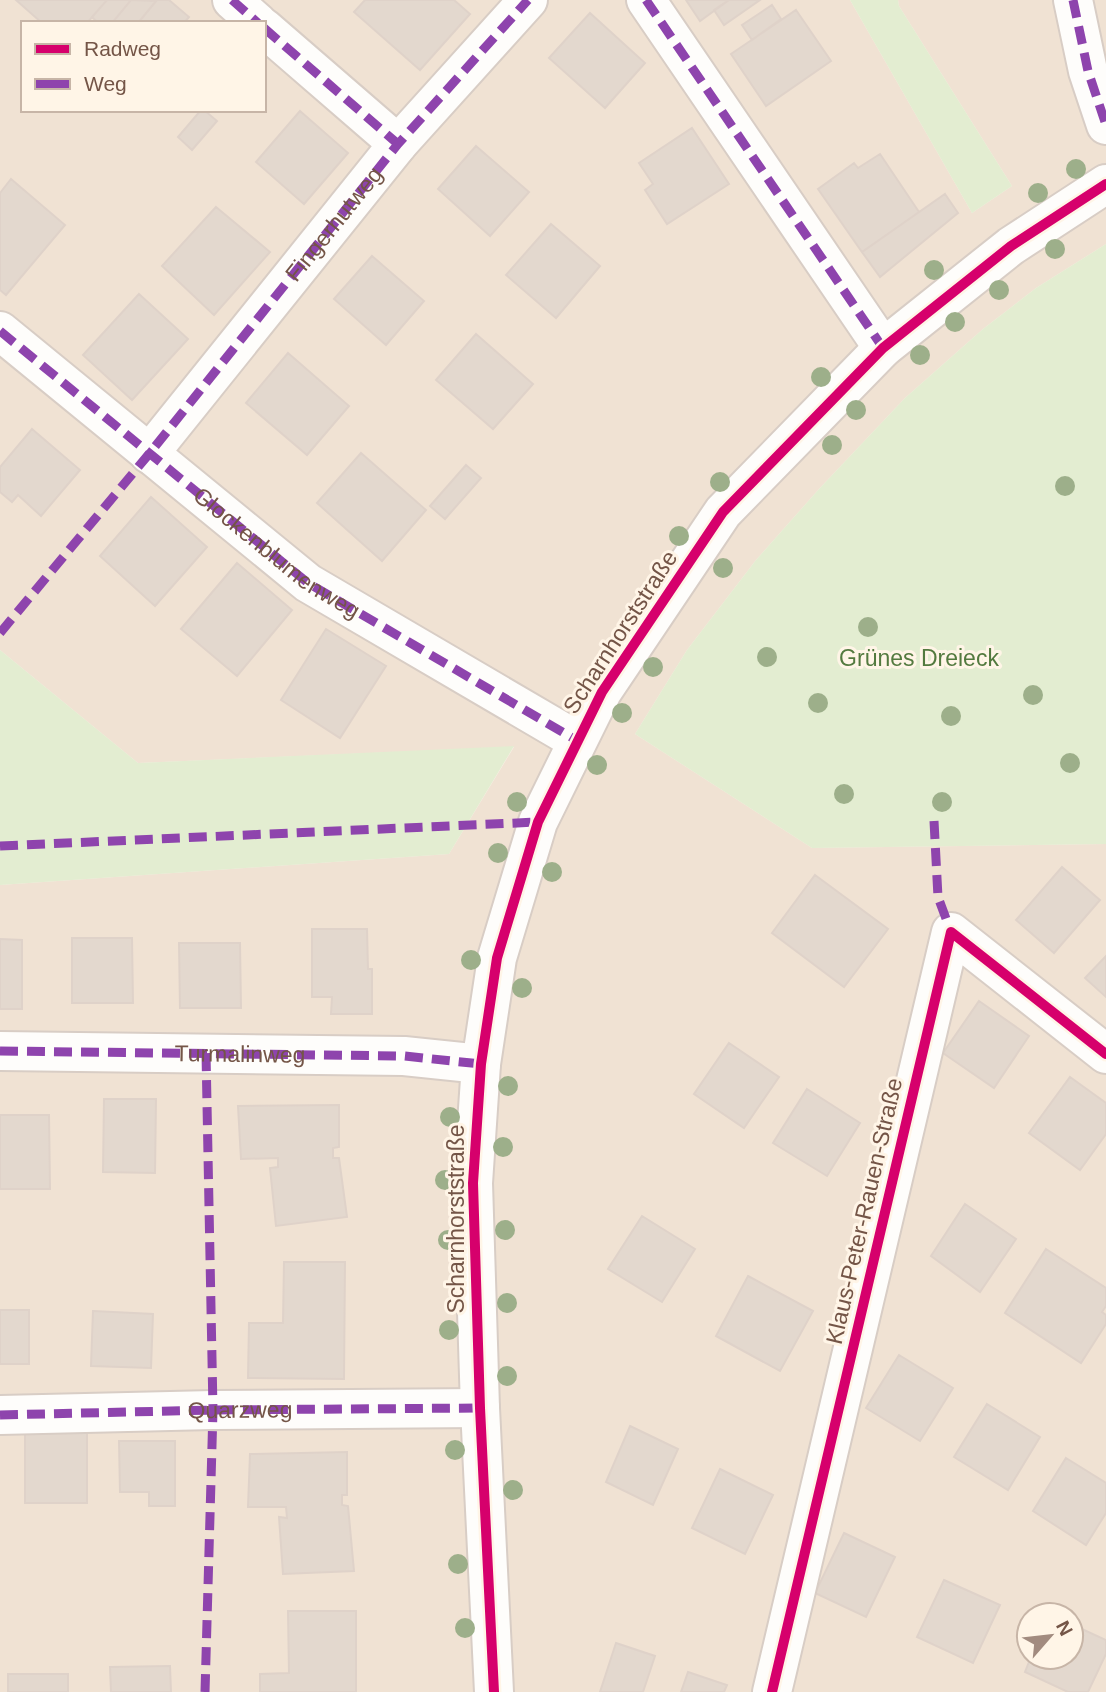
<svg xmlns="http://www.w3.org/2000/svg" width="1106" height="1692" font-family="Helvetica,sans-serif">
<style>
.residential{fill:#f0e2d3;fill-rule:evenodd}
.green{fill:#e3edd1}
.building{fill:#e3d8ce;stroke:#dfd2c9;stroke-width:2}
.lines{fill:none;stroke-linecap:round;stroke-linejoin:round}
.minor-casing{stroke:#d8cdc5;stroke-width:42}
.minor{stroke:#fefdfb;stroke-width:38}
.quiet{stroke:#8e44ad;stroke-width:9;stroke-dasharray:18 9;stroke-linecap:butt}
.cycleway-casing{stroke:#fff5e7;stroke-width:15}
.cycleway{stroke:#d6006c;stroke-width:10}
.tree{fill:#9daf8a}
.labels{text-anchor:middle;stroke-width:6;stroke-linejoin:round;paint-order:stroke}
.street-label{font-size:23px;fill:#745547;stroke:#fff5e7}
.park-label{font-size:23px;fill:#537a3f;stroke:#fff5e7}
</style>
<rect width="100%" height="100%" fill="#f7f0e6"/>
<path class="residential" d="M0,0h850l122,213 40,-27 -113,-180 -1,-6h208v244l-70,44 -53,41 -78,69 -86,91 -63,71 -69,90 -52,84 177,114 294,-4v848h-1106v-807l449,-31 65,-107 -376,16 -138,-113zM23,23h241v87h-241zM1029,1615h42v42h-42z"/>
<path class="green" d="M850,0h48l1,6 113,180 -40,27z
M1106,244v600l-294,4 -177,-114 52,-84 69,-90 63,-71 86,-91 78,-69 53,-41z
M0,650l138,113 376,-17 -65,108 -449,31z"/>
<path class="building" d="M16,0h91l-20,23h-45z
M107,0h24l-19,23h-14l-6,-6z
M131,0l25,1 -18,22h-26z
M169,0l20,17 -5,6h-46l19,-23z
M365,0h89l16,14 -50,56 -66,-58z
M686,0h43l-29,21z
M729,0h31l-36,25 -10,-15z
M772,5l9,14 -29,21 -10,-15z
M796,10l35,51 -65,45 -35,-52z
M590,13l55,50 -40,45 -56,-50z
M201,110h3l13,11 -25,29 -14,-13z
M300,111l48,42 -44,51 -48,-42z
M692,128l37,56 -62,40 -22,-34 8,-6 -14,-21z
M476,146l53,46 -39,44 -52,-47z
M880,154l39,58 -57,40 -44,-63 36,-26 4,5z
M11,179l54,46 -59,70 -6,-5v-97z
M945,194l13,19 -78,64 -18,-25z
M216,207l54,45 -56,63 -52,-49z
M551,224l49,42 -44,52 -50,-43z
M372,256l52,45 -38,44 -52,-46z
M139,294l49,45 -56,61 -49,-45z
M476,334l57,50 -40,45 -57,-49z
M288,353l61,53 -42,49 -61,-52z
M32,429l48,41 -39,46 -23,-21 -6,7 -12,-10v-25z
M361,453l65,57 -44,51 -65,-58z
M466,465l15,13 -36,41 -15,-13z
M151,497l56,50 -52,59 -55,-50z
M237,563l55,47 -55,66 -56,-47z
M326,629l60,37 -46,72 -59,-38z
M1062,867l38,33 -46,53 -38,-33z
M815,875l73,54 -44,58 -72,-54z
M312,929h55l1,40h4v45h-41l1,-17h-20z
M72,938h60l1,65h-61z
M0,939l22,1v69h-22z
M179,943h61l1,65h-61z
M1106,956v41l-21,-19z
M979,1001l50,35 -35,52 -51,-35z
M729,1043l50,34 -35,51 -50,-34z
M1070,1077l36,26v31l-26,36 -51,-37z
M807,1089l53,34 -33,53 -54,-33z
M104,1099h52l-1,74 -52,-1z
M339,1105v42l-6,1v10h6l8,59 -71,9 -6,-58 8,-1v-9l-37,1 -3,-53z
M0,1115h49l1,74h-50z
M965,1204l51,35 -36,53 -49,-36z
M642,1216l53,33 -33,53 -54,-33z
M1046,1249l60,39v18l-4,6 4,3v9l-25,39 -76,-50z
M284,1262h61l-1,117 -96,-1 1,-55h34z
M748,1276l65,35 -33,60 -64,-35z
M0,1310h29v54h-29z
M93,1311l60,3 -2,54 -60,-2z
M899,1355l54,33 -33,53 -54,-33z
M987,1404l53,33 -32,53 -54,-33z
M630,1426l48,23 -25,56 -47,-23z
M25,1429h62v74h-62z
M119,1441h56v65h-26v-14h-29z
M347,1452v43h-5v10l6,1 6,65 -71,3 -4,-57 8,1 -1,-11h-38l2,-53z
M1066,1458l40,25v30l-20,32 -53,-34z
M720,1469l53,26 -28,59 -53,-26z
M844,1533l51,24 -29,60 -51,-24z
M944,1580l56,25 -27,58 -56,-26z
M288,1611h68v81h-96v-18l29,-1z
M1071,1624l35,16v14l-18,38h-20l-43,-20 6,-15h40z
M616,1643l39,13 -12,36h-43z
M170,1666l1,26h-60l-1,-25z
M688,1672l39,13 -3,7h-43z
M8,1674h60v18h-60z"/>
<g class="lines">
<defs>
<g id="minor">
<path d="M232,0l26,23"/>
<path d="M646,0l237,348"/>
<path d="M1073,0l15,71 18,54"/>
<path d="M264,28l134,116"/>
<path id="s1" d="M0,331l308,252 268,157"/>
<path d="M149,454l249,-310 130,-144"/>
<path id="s2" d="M0,1051l404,5 77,8"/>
<path id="s3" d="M0,1415l213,-5 267,-2"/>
<path d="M494,1692l-14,-284 -7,-225 8,-119 16,-106 41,-136 64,-130 121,-180 160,-164 128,-102 95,-62"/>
<path d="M772,1692l179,-760 155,122"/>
</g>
</defs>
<use href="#minor" class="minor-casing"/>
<use href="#minor" class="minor"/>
<g class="quiet">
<path d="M232,0l26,23"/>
<path d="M646,0l237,348"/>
<path d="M1073,0l15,71 18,54"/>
<path d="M264,28l134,116"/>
<path d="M0,331l308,252 268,157"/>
<path id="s4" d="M0,633l149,-179 249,-310 130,-144"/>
<path d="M934,821l4,76 13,35"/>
<path d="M0,846l538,-24"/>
<path d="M0,1051l404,5 77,8"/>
<path d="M0,1415l213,-5 267,-2"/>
<path d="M205,1692l8,-282 -7,-357"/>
</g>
<defs>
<path id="cycleway" d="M494,1692l-14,-284 -7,-225 8,-119 16,-106 41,-136 64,-130 121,-180 160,-164 128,-102 95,-62
M772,1692l179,-760 155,122"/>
</defs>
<use href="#cycleway" class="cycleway-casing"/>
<use href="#cycleway" class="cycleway"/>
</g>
<g class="tree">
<circle cx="1076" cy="169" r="10"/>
<circle cx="1038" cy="193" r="10"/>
<circle cx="1055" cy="249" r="10"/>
<circle cx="934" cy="270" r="10"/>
<circle cx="999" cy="290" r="10"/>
<circle cx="955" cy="322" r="10"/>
<circle cx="920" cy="355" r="10"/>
<circle cx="821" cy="377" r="10"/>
<circle cx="856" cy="410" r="10"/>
<circle cx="832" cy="445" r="10"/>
<circle cx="720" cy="482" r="10"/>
<circle cx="1065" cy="486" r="10"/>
<circle cx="679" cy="536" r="10"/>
<circle cx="723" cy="568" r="10"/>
<circle cx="868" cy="627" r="10"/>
<circle cx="767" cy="657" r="10"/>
<circle cx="653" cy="667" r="10"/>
<circle cx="1033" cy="695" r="10"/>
<circle cx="818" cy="703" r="10"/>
<circle cx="622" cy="713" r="10"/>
<circle cx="951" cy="716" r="10"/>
<circle cx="1070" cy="763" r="10"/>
<circle cx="597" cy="765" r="10"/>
<circle cx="844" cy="794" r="10"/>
<circle cx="517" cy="802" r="10"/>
<circle cx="942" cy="802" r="10"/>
<circle cx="498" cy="853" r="10"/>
<circle cx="552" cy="872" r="10"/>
<circle cx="471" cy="960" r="10"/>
<circle cx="522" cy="988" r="10"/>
<circle cx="508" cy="1086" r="10"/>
<circle cx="450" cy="1117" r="10"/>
<circle cx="503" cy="1147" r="10"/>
<circle cx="445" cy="1180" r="10"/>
<circle cx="505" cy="1230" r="10"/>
<circle cx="448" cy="1240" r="10"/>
<circle cx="507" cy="1303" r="10"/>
<circle cx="449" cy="1330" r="10"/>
<circle cx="507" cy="1376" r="10"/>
<circle cx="455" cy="1450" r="10"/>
<circle cx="513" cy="1490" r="10"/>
<circle cx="458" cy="1564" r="10"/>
<circle cx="465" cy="1628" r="10"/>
</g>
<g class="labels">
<g class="street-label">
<text dy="8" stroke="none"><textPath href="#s4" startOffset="528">Fingerhutweg</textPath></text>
<text dy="8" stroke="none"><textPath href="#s1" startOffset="355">Glockenblumenweg</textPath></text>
<text transform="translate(620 632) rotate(-57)" y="8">Scharnhorststraße</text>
<text dy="8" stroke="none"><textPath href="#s2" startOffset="240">Turmalinweg</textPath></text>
<text transform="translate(864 1211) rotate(-77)" y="8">Klaus-Peter-Rauen-Straße</text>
<text transform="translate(456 1219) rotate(-90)" y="8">Scharnhorststraße</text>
<text dy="8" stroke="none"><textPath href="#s3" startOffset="240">Quarzweg</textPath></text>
</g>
<g class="park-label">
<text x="919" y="666">Grünes Dreieck</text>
</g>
</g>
<rect x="21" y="21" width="245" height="91" fill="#fff5e7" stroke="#c7b5a7" stroke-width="2"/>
<rect x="35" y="44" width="35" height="10" fill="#d6006c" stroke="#c7b5a7" stroke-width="2"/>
<text x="84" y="56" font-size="21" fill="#745547">Radweg</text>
<rect x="35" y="79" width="35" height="10" fill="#8e44ad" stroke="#c7b5a7" stroke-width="2"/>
<text x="84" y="91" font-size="21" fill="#745547">Weg</text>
<g transform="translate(1050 1636) rotate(62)"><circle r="33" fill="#fff5e7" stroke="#c7b5a7" stroke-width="2"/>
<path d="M0-5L12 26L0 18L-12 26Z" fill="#a28b7f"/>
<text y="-10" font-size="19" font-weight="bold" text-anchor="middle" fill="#745547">N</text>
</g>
</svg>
